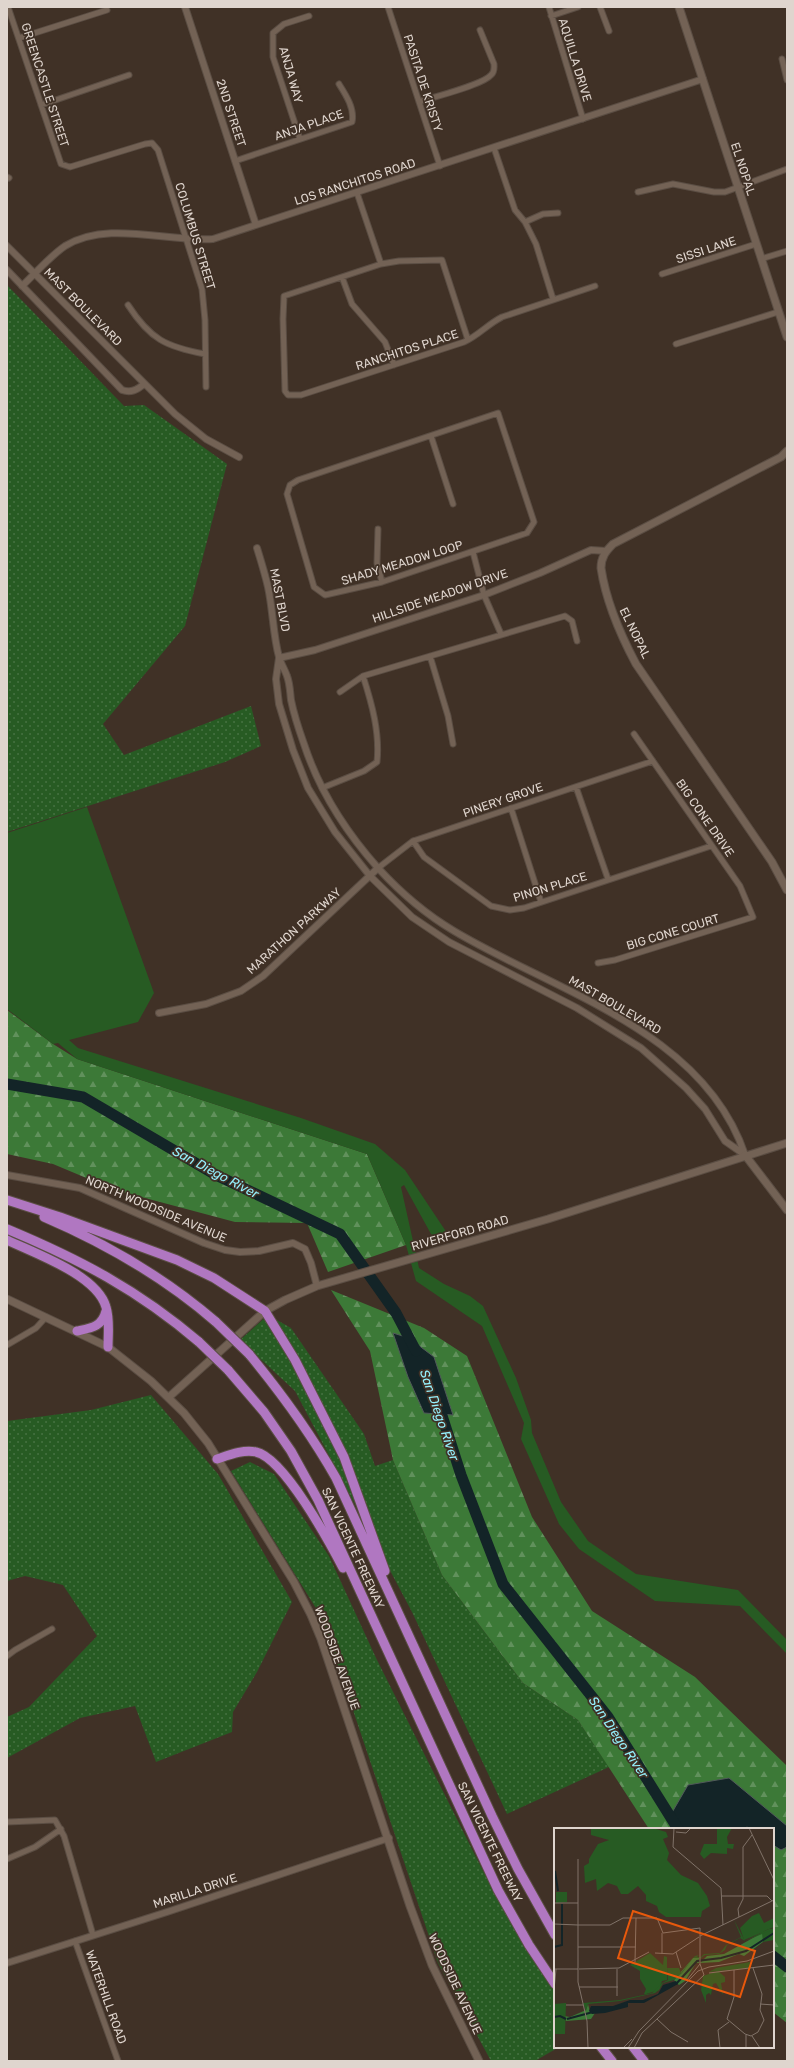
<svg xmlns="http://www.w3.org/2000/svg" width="794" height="2068" font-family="Rubik,sans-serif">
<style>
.grass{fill:url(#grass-dots)}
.forest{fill:url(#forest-firs)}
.park{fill:#275b23}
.water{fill:#132427;stroke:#505959}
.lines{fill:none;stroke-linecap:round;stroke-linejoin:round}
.river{stroke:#132427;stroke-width:11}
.minor-casing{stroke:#5b4e44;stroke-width:7}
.tertiary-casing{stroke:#5b4e44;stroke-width:8}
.secondary-casing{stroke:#5b4e44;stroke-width:9}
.motorway-casing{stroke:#5b4e44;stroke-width:11}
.minor{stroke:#736255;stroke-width:5}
.tertiary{stroke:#736255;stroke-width:6}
.secondary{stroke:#736255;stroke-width:7}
.motorway{stroke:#b077c1;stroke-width:9}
.motorway-bridge-casing{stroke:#5b4e44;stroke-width:11;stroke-linecap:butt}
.motorway-bridge{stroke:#b077c1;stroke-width:9}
.labels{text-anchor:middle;stroke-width:3.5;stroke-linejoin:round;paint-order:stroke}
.street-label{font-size:12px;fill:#dfd5ce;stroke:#403126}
.water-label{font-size:13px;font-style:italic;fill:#95f1fd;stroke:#403126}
.inset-river{fill:none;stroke:#132427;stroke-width:2}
.inset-road{fill:none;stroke:#807369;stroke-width:1}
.view{fill:#e8590c;fill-opacity:0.15;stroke:#e8590c;stroke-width:2}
.inset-edge{fill:none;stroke:#dfd5ce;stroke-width:2}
</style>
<defs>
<pattern id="grass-dots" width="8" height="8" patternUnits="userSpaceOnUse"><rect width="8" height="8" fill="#275b23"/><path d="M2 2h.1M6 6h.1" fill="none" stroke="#467242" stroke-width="1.8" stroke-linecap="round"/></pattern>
<pattern id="forest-firs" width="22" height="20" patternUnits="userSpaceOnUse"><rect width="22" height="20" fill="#3c7937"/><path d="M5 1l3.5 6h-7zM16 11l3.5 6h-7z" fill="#61915c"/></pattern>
</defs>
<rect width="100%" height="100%" fill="#403126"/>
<path class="grass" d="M7,285l117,121 20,-1 83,59 -42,162 -82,98 21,31 127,-49 10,40 -36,16 -218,70z
M268,1315l23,13 73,106 11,32 18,-6 49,115 81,108 55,37 31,47 -102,47 -95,-202 -117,-221 -55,-51z
M151,1395l67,79 74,128 -35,70 -24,40 -1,20 -76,30 -21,-56 -55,12 -73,40v-41l22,-10 68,-71 -34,-51 -38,-9 -18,5v-160l84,-11z
M250,1462l24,12 55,82 48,104 106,211 53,90 19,28v58h4l-24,14h-44l-53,-98 -116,-345 -91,-147z"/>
<path class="forest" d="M7,1010l46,34 24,15 290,95 39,91 -78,27 -21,-49 -72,-1 -120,-32 -62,-26 -46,-10z
M331,1290l93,38 43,28 65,161 60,94 103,66 92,89v257l-14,-11v-183h-124l-71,-109 -55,-37 -81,-108 -49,-115 -23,-109z"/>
<path class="park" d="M87,807l67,186 -16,29 -69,18 9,8 223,70 74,26 30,26 42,63 -7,7 -9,-6 -27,-49 -3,2 18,81 25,16 26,12 13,10 33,72 15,42 1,13 29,69 27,39 48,33 102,16 49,50v14l-47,-48 -85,-5 -76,-52 -20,-25 -38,-85 3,-16 -42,-97 -66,-45 -10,-36 -39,-91 -290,-95 -19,-16 -5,1 -46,-35v-176z"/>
<path class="water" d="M393,1333l16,5 25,19 19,58 -29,-2 -16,-36z
M729,1778l58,48v21l-6,3 -8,-5v-16h-23l-3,-2 -3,2h-66l-8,-13 18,-31z"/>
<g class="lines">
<path class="river" d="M7,1084l76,13 133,78 124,59 56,79 20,38
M437,1400l24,75 42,109 105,133 70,112
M773,1956l14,11"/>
<defs>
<path id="minor" d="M8,7l53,157 9,3 75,-23 7,-1 6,7 44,139 3,31 1,67
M388,7l52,159
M549,7l34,112
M600,7l9,24
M551,16l27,-9
M19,38l88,-28
M782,59l5,21
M419,102c14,-5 64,-17 72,-27 4,-3 3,-7 3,-11l-14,-34
M41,105l88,-30
M300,139l-27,-82v-24l11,-9 25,-8
M494,148l21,62 10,12 11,22 17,55
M235,161l117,-39c3,-13 -6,-27 -13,-38
M7,177l2,1
M638,192l35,-8 41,8h11l62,-23
M357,193l24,71
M525,222l18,-8 15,-1
M761,259l26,-8
M662,274l94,-30
M342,277l10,27 33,38 9,23
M128,305c22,34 38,42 77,49
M468,340l-26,-80 -43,1 -18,3 -97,32 -1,23 2,72 3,4h13l163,-53c14,-6 24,-18 38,-25l93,-31
M676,344l102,-32
M498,413l36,109 -7,11 -145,49 -57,13 -11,-8 -27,-93 3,-9 8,-5z
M431,436l22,68
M378,529l-1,34 5,19
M473,552l11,43 17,39
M430,656l18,60 5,28
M340,692l23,-16 202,-60 7,5 5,20
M576,787l32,92
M322,788l42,-17 13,-9c3,-29 -5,-58 -14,-86
M511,808l30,94
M413,841l11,16 67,49 19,4 14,-2 187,-62
M378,868l35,-27 240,-80
M598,963l17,-3 138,-43 -13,-31 -106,-152
M7,1345l29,-17 10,-11
M7,1656l8,-6 37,-21
M7,1822l48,-2 9,16 29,99
M7,1859l28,-12 26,-18
M75,1941l43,120"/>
<path id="tertiary" d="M185,7l71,218
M7,246l168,168 31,25 33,18
M7,270l115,120c9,3 15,0 22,-6
M22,286c14,-13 27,-29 43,-40 43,-26 100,-4 148,-7l490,-160
M257,548c4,13 8,26 11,39 5,23 5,48 11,70 2,7 6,13 8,19 3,8 3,16 4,24 3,15 8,30 13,44 15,46 42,88 74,124 22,24 49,47 76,63 102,61 250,100 291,224
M279,658l-3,21 3,25 14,46 15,38 27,44 35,44 42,41 37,25 128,66 64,40 45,40 19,21 20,32 20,14
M279,658l36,-8 169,-55 56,-22 51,-23 15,1
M159,1013l47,-9 35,-13 22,-15 115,-108
M7,1175l73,13 124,55 21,7 15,2 19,-1 34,-8 12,6 6,14 6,23
M7,1963l160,-51 222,-74"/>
<path id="secondary" d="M679,7l108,330
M787,451l-6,6 -168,87c-7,7 -12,13 -12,24 5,34 19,66 35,96l136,198 15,28
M745,1155l42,55
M7,1299l101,48 43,34 33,32 24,30 86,139 17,33 10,24 89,267 22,59 47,96
M169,1397l96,-86 20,-11 32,-14 231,-67 239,-76"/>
<path id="motorway" d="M7,1200l53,17 117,43 37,18 51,33 30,49 49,97 41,114
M44,1217c63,27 120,60 172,105
M7,1229c74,31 131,61 192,113
M7,1240c29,14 90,35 99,67 4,13 2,27 2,40
M77,1331c14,-3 25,-4 29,-20
M249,1354c33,40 62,80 87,124l156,338 26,53 37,66
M228,1370l36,42 27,39 27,49 180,390 31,55 26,39
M217,1459c12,-4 27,-10 39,-7 28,6 74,91 87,116
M601,2047l11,14
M633,2047l11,14"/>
</defs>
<use href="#minor" class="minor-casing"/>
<use href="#tertiary" class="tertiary-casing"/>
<use href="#secondary" class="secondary-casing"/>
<use href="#motorway" class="motorway-casing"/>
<use href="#minor" class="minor"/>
<use href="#tertiary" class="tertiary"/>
<use href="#secondary" class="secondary"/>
<use href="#motorway" class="motorway"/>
<defs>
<path id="motorway-bridge" d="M216,1322l33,32
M199,1342l29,28"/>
</defs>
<use href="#motorway-bridge" class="motorway-bridge-casing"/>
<use href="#motorway-bridge" class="motorway-bridge"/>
</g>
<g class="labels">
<g class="street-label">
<text transform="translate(575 60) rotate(73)" y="4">AQUILLA DRIVE</text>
<text transform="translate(291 75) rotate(74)" y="4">ANJA WAY</text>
<text transform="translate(423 83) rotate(72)" y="4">PASITA DE KRISTY</text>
<text transform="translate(45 85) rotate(72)" y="4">GREENCASTLE STREET</text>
<text transform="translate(231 113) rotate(72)" y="4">2ND STREET</text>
<text transform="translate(309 125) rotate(-19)" y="4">ANJA PLACE</text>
<text transform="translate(743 169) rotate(72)" y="4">EL NOPAL</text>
<text transform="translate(355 182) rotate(-18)" y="4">LOS RANCHITOS ROAD</text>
<text transform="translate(195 236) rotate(73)" y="4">COLUMBUS STREET</text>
<text transform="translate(706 250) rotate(-18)" y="4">SISSI LANE</text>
<text transform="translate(83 307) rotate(45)" y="4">MAST BOULEVARD</text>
<text transform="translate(407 350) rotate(-18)" y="4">RANCHITOS PLACE</text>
<text transform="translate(402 563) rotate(-17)" y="4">SHADY MEADOW LOOP</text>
<text transform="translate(440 596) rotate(-19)" y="4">HILLSIDE MEADOW DRIVE</text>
<text transform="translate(280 600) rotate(79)" y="4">MAST BLVD</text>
<text transform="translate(635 633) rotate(64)" y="4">EL NOPAL</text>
<text transform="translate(503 800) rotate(-19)" y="4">PINERY GROVE</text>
<text transform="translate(705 818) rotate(55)" y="4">BIG CONE DRIVE</text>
<text transform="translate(550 887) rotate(-17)" y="4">PINON PLACE</text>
<text transform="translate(294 931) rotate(-42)" y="4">MARATHON PARKWAY</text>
<text transform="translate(673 932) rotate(-17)" y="4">BIG CONE COURT</text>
<text transform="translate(615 1005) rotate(30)" y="4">MAST BOULEVARD</text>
<text transform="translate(156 1209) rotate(23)" y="4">NORTH WOODSIDE AVENUE</text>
<text transform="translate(460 1233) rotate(-16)" y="4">RIVERFORD ROAD</text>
<text transform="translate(353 1548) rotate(65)" y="4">SAN VICENTE FREEWAY</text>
<text transform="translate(337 1658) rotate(70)" y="4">WOODSIDE AVENUE</text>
<text transform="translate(490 1842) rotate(64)" y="4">SAN VICENTE FREEWAY</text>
<text transform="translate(195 1891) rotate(-18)" y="4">MARILLA DRIVE</text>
<text transform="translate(455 1984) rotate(65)" y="4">WOODSIDE AVENUE</text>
<text transform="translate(106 1997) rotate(70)" y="4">WATERHILL ROAD</text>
</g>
<g class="water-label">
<text transform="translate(216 1172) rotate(28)" y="5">San Diego River</text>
<text transform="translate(440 1415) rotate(71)" y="5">San Diego River</text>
<text transform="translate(619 1737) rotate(56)" y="5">San Diego River</text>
</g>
</g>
<g transform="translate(554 1828)">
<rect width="220" height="220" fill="#403126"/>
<path d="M37,0h62l13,4 2,5 -5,2 6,14 -2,7 14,15 17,8 9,13 3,10 -8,5 -1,6h-35l-7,-5 -2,-6 -11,-5v-6l-8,-9 -10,8h-7l-4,-8 -9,-3 -11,8 -1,-12 -11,4 -1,-17 5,-3v-4l9,-15 11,-4 -18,-5zM163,0h15l-5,9 1,7h6l-1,5 -6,-1v6l-16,-1 -7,6 -4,-5 4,-10h13zM205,85l5,10 10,-5v9l-12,5 12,-4v12l-11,2 -2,-9 -17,7 -4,-12 12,-12zM96,125l13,12 1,-9 3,1v23l-5,1 -3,9 -13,4h-2l2,-5 -6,-10v-8l-10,-6zM196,134v6l-41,4 7,-4zM164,143l7,6v5l-4,1 2,12 -7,-12 -3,1 -2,11 -2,-2 -3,2v8l-5,-13 2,-14z" fill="#275b23"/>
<path d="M208,105l1,9 -19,14 -5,-2 -20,8 -19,1 7,-7 17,-2zM139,130h6v5h-3l-11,18 -6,4 -5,-5zM34,176l2,8 5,1 -4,6 -25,2 -2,-5 6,1 16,-7z" fill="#3c7937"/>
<path d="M2,64h11v10l-11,1zM180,92l11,21 24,-12h5l-29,12 -5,-3 -13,7 -2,5 -6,4 -14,1 -4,3h-8l-11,15 -8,7 -11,3 -4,7 -4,3 -35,8 -32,3 -2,7 -3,-8 37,-3 32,-7 10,-10 6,-3 -1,-12h12l2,5 12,-15 2,-2 4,-1 -2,2h4l3,-3 16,-1 6,-8 15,-8zM12,175l-1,31h-11v-30z" fill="#275b23"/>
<path d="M122,153l2,3 -34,19h-16v4l-23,6 -13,1 -3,-3 2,-5h22l17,-6h13l15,-6 5,-9z" fill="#132427"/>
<path class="inset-river" d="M1,43l3,20M8,76v20M0,119l8,-2v-20M122,156l21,-23 24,-3 25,-7 28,-18M0,189l6,-1 6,3M13,191l26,-7"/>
<path class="inset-road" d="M120,0l-1,19 48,41 2,37M195,0l25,52M122,4l10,1 5,-5M24,31v123l9,39 1,27M168,68h45l5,5M0,75h24M185,89l-1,-8 5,-10v-52l9,-12M0,96l24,1M24,97h32l13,-7h34l6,15 37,-5v36l4,11M108,105v21M146,108l74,-36M24,119h58M122,124l5,16M101,125l18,1 26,-17M81,134l1,-44M0,141h24M25,141l40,-1 30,-16M63,141v27M180,142v27l-7,22 18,15 6,2 7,-4 6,-12 -4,-10 2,-16 -9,-26M155,145l65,-8M133,152l13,-16M25,159h39M0,162l2,-21M206,176l14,1M12,177h17M103,191l14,13 17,10M198,208l8,12M69,220l9,-9M74,220l11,-17 59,-60 11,-4 38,-6 27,-10M80,220l8,-15 62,-58M166,220l-2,-18 11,-8M192,220v-13"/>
<path class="view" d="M79,83l122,40 -15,46 -122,-39z"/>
<rect width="220" height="220" class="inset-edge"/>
</g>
<rect width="794" height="2068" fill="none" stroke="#dfd5ce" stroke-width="16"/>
</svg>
